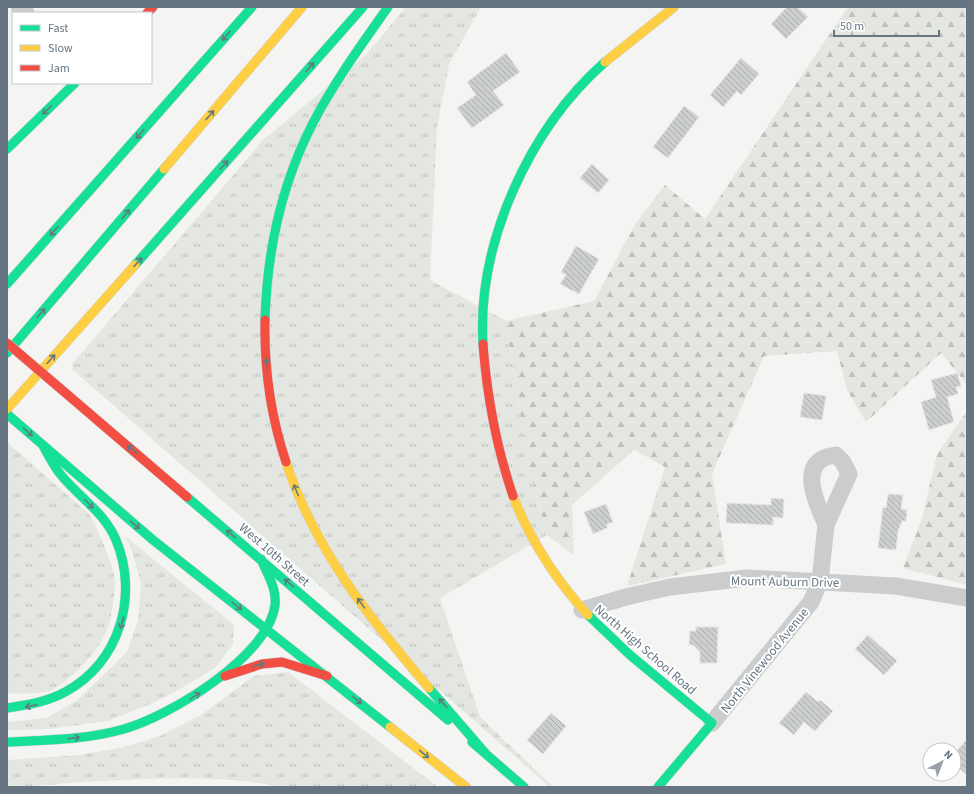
<svg xmlns="http://www.w3.org/2000/svg" width="974" height="794" font-family="'Source Sans 3',sans-serif">
<style>
.grass{fill:url(#grass-tufts)}
.forest{fill:url(#forest-firs)}
.building{fill:url(#building-back-hatch);stroke:#e4e4e3}
.lines{fill:none;stroke-linecap:round;stroke-linejoin:round}
.fast-casing{stroke:#d0d1d1;stroke-width:10}
.slow-casing{stroke:#d0d1d1;stroke-width:10}
.jam-casing{stroke:#d0d1d1;stroke-width:10}
.street{stroke:#cacccd;stroke-width:17}
.fast{stroke:#16e098;stroke-width:9}
.slow{stroke:#ffcf43;stroke-width:9}
.jam{stroke:#f24e42;stroke-width:9}
.jam-bridge-casing{stroke:#d0d1d1;stroke-width:10;stroke-linecap:butt}
.jam-bridge{stroke:#f24e42;stroke-width:9}
.oneway{stroke:#627a82}
.labels{text-anchor:middle;stroke-width:4;stroke-linejoin:round;paint-order:stroke}
.street-label{font-size:13px;fill:#667581;stroke:#fff}
</style>
<defs>
<pattern id="grass-tufts" width="24" height="20" patternUnits="userSpaceOnUse"><rect width="24" height="20" fill="#e4e7e1"/><path d="M3 7l-1-3M5 7V3M7 7l1-3M15 17l-1-3M17 17v-4M19 17l1-3" fill="none" stroke="#bdc0bc"/></pattern>
<pattern id="forest-firs" width="22" height="20" patternUnits="userSpaceOnUse"><rect width="22" height="20" fill="#e4e7e1"/><path d="M5 1l3.5 6h-7zM16 11l3.5 6h-7z" fill="#bdc0bc"/></pattern>
<pattern id="building-back-hatch" width="6" height="6" patternUnits="userSpaceOnUse"><rect width="6" height="6" fill="#cccecf"/><path d="M-1 5l2 2M0 0l6 6M5-1l2 2" fill="none" stroke="#a9acad"/></pattern>
</defs>
<rect width="100%" height="100%" fill="#f4f4f3"/>
<path class="grass" d="M406,7h75l-32,57 -12,64 -7,152 76,41 23,145 18,69 -107,63 40,119 73,70h-3l-478,-418 1,-6 191,-224 102,-84z
M7,442l82,72c9,15 27,55 26,71 -1,12 -3,28 -6,39 -7,24 -35,54 -57,66 -9,4 -35,4 -45,3z
M125,536l109,89 -1,19 -18,24 -35,21 -27,14 -45,18 -59,8 -42,1v-8l39,-4 30,-17 51,-49 11,-32 3,-37 -9,-32z
M288,672l150,115h-156c-58,-12 -122,-9 -180,-6 -32,1 -63,6 -95,6v-27l73,-5 44,-8 36,-11 41,-21 53,-39z"/>
<path class="forest" d="M848,7h119v378l-26,-32 -75,69 -19,-32 -10,-39 -73,5 -52,118 14,90 -99,22 38,-119 -31,-17 -62,55 2,50 -27,-20 -18,-69 -23,-145 88,-20 42,-78 29,-38 40,34z
M967,411v174l-64,-17 19,-50 15,-64z"/>
<path class="building" d="M787,7h10l11,10 -22,22 -15,-15z
M506,53l14,19 -27,19 11,14 -32,23 -15,-20 19,-13 -9,-13z
M741,58l18,16 -18,21 -4,-4 -14,16 -13,-12z
M684,106l15,11 -31,41 -15,-11z
M592,164l17,16 -11,13 -18,-15z
M576,246l23,13 -20,35 -19,-10 6,-9 -5,-3z
M957,373l4,13 -5,1 2,7 -11,3 7,25 -25,8 -8,-28 15,-5 -5,-17z
M804,393l22,3 -4,24 -22,-3z
M888,494l15,1 -2,14 6,1 -1,11h-4l-4,10 -2,19 -18,-2 5,-41 3,1z
M771,498l13,1 -1,19 -10,-1v8l-47,-2 1,-20 44,2z
M606,504l7,18 -6,2v4l-14,6 -9,-22z
M696,627h22l-1,36h-17v-11l-7,-7h-4l1,-14h6z
M868,635l29,26 -13,14 -29,-26z
M806,692l12,10 2,-2 13,11 -18,20 -11,-9 -10,13 -15,-12z
M551,713l15,13 -23,28 -16,-14z
M967,739v36l-13,-11v-10z"/>
<g class="lines">
<defs>
<path id="fast" d="M7,149l68,-66
M135,265l228,-258
M7,284l245,-277
M265,320c2,-69 17,-138 49,-199 21,-40 48,-77 74,-114
M483,344c-6,-101 46,-215 122,-282
M7,353l157,-184
M7,414l146,126 237,187
M187,497l261,223
M588,615l42,40 82,68 -54,64
M429,688l57,66
M7,708c20,-3 40,-6 58,-16 55,-29 74,-97 51,-152 -11,-27 -37,-43 -55,-65 -8,-9 -13,-21 -19,-31
M7,742c39,-2 79,-2 117,-13 46,-13 145,-73 151,-124 2,-17 -8,-31 -14,-46
M472,742l52,45"/>
<path id="slow" d="M605,62l69,-55
M164,169l138,-162
M7,409l128,-144
M286,462c28,87 85,158 143,226
M513,496c18,46 42,83 75,119
M390,727l76,60"/>
<path id="jam" d="M147,13l6,-6
M265,320c-1,48 6,97 21,142
M483,344c4,53 13,102 30,152
M48,378l139,119
M225,676l37,-12 20,-2 45,14"/>
</defs>
<use href="#fast" class="fast-casing"/>
<use href="#slow" class="slow-casing"/>
<use href="#jam" class="jam-casing"/>
<path class="street" d="M19,7l7,6
M582,610l44,-13 44,-10 77,-9 149,8 71,12
M712,723l99,-121 9,-21 6,-56 23,-51 -6,-12 -7,-7c-4,1 -9,1 -12,3 -25,12 -5,50 2,67"/>
<use href="#fast" class="fast"/>
<use href="#slow" class="slow"/>
<use href="#jam" class="jam"/>
<defs>
<path id="jam-bridge" d="M7,343l41,35"/>
</defs>
<use href="#jam-bridge" class="jam-bridge-casing"/>
<use href="#jam-bridge" class="jam-bridge"/>
</g>
<defs><path id="oneway-shaft" d="M-6 0H5M1.5-3L5.5 0L1.5 3" fill="none" stroke-width="1.6" stroke-linecap="round" stroke-linejoin="round"/></defs>
<g class="oneway">
<use href="#oneway-shaft" transform="translate(226 36) rotate(131)"/>
<use href="#oneway-shaft" transform="translate(310 67) rotate(-49)"/>
<use href="#oneway-shaft" transform="translate(47 110) rotate(136)"/>
<use href="#oneway-shaft" transform="translate(210 115) rotate(-50)"/>
<use href="#oneway-shaft" transform="translate(140 134) rotate(131)"/>
<use href="#oneway-shaft" transform="translate(224 165) rotate(-48)"/>
<use href="#oneway-shaft" transform="translate(126 214) rotate(-50)"/>
<use href="#oneway-shaft" transform="translate(54 231) rotate(131)"/>
<use href="#oneway-shaft" transform="translate(138 262) rotate(-48)"/>
<use href="#oneway-shaft" transform="translate(41 313) rotate(-50)"/>
<use href="#oneway-shaft" transform="translate(51 359) rotate(-48)"/>
<use href="#oneway-shaft" transform="translate(267 364) rotate(-95)"/>
<use href="#oneway-shaft" transform="translate(28 432) rotate(41)"/>
<use href="#oneway-shaft" transform="translate(132 449) rotate(-140)"/>
<use href="#oneway-shaft" transform="translate(296 490) rotate(-112)"/>
<use href="#oneway-shaft" transform="translate(89 504) rotate(45)"/>
<use href="#oneway-shaft" transform="translate(135 525) rotate(40)"/>
<use href="#oneway-shaft" transform="translate(231 534) rotate(-139)"/>
<use href="#oneway-shaft" transform="translate(289 583) rotate(-139)"/>
<use href="#oneway-shaft" transform="translate(361 603) rotate(-126)"/>
<use href="#oneway-shaft" transform="translate(237 606) rotate(38)"/>
<use href="#oneway-shaft" transform="translate(122 623) rotate(105)"/>
<use href="#oneway-shaft" transform="translate(259 665) rotate(-16)"/>
<use href="#oneway-shaft" transform="translate(195 696) rotate(-31)"/>
<use href="#oneway-shaft" transform="translate(357 700) rotate(39)"/>
<use href="#oneway-shaft" transform="translate(443 703) rotate(-130)"/>
<use href="#oneway-shaft" transform="translate(31 706) rotate(167)"/>
<use href="#oneway-shaft" transform="translate(74 738) rotate(-6)"/>
<use href="#oneway-shaft" transform="translate(424 754) rotate(39)"/>
</g>
<g class="labels">
<g class="street-label">
<text transform="translate(275 554) rotate(41)" y="5">West 10th Street</text>
<text transform="translate(785 581) rotate(1)" y="5">Mount Auburn Drive</text>
<text transform="translate(646 649) rotate(41)" y="5">North High School Road</text>
<text transform="translate(764 660) rotate(-51)" y="5">North Vinewood Avenue</text>
</g>
</g>
<rect width="974" height="794" fill="none" stroke="#667581" stroke-width="16"/>
<rect x="12" y="12" width="140" height="72" fill="#ffffff" stroke="#c2c8cd"/>
<rect x="20" y="25" width="20" height="6" fill="#16e098" stroke="#c2c8cd"/>
<text x="48" y="32" font-size="12" fill="#667581">Fast</text>
<rect x="20" y="45" width="20" height="6" fill="#ffcf43" stroke="#c2c8cd"/>
<text x="48" y="52" font-size="12" fill="#667581">Slow</text>
<rect x="20" y="65" width="20" height="6" fill="#f24e42" stroke="#c2c8cd"/>
<text x="48" y="72" font-size="12" fill="#667581">Jam</text>
<g transform="translate(942 762) rotate(42)"><circle r="19" fill="#ffffff" stroke="#c2c8cd"/>
<path d="M0-3L7 15L0 10L-7 15Z" fill="#98a1a9"/>
<text y="-6" font-size="11" font-weight="bold" text-anchor="middle" fill="#667581">N</text>
</g>
<path d="M834 30v6h105v-6" fill="none" stroke="#667581" stroke-width="2"/>
<text x="840" y="30" font-size="12" fill="#667581" stroke="#ffffff" stroke-width="3" paint-order="stroke">50 m</text>
</svg>
